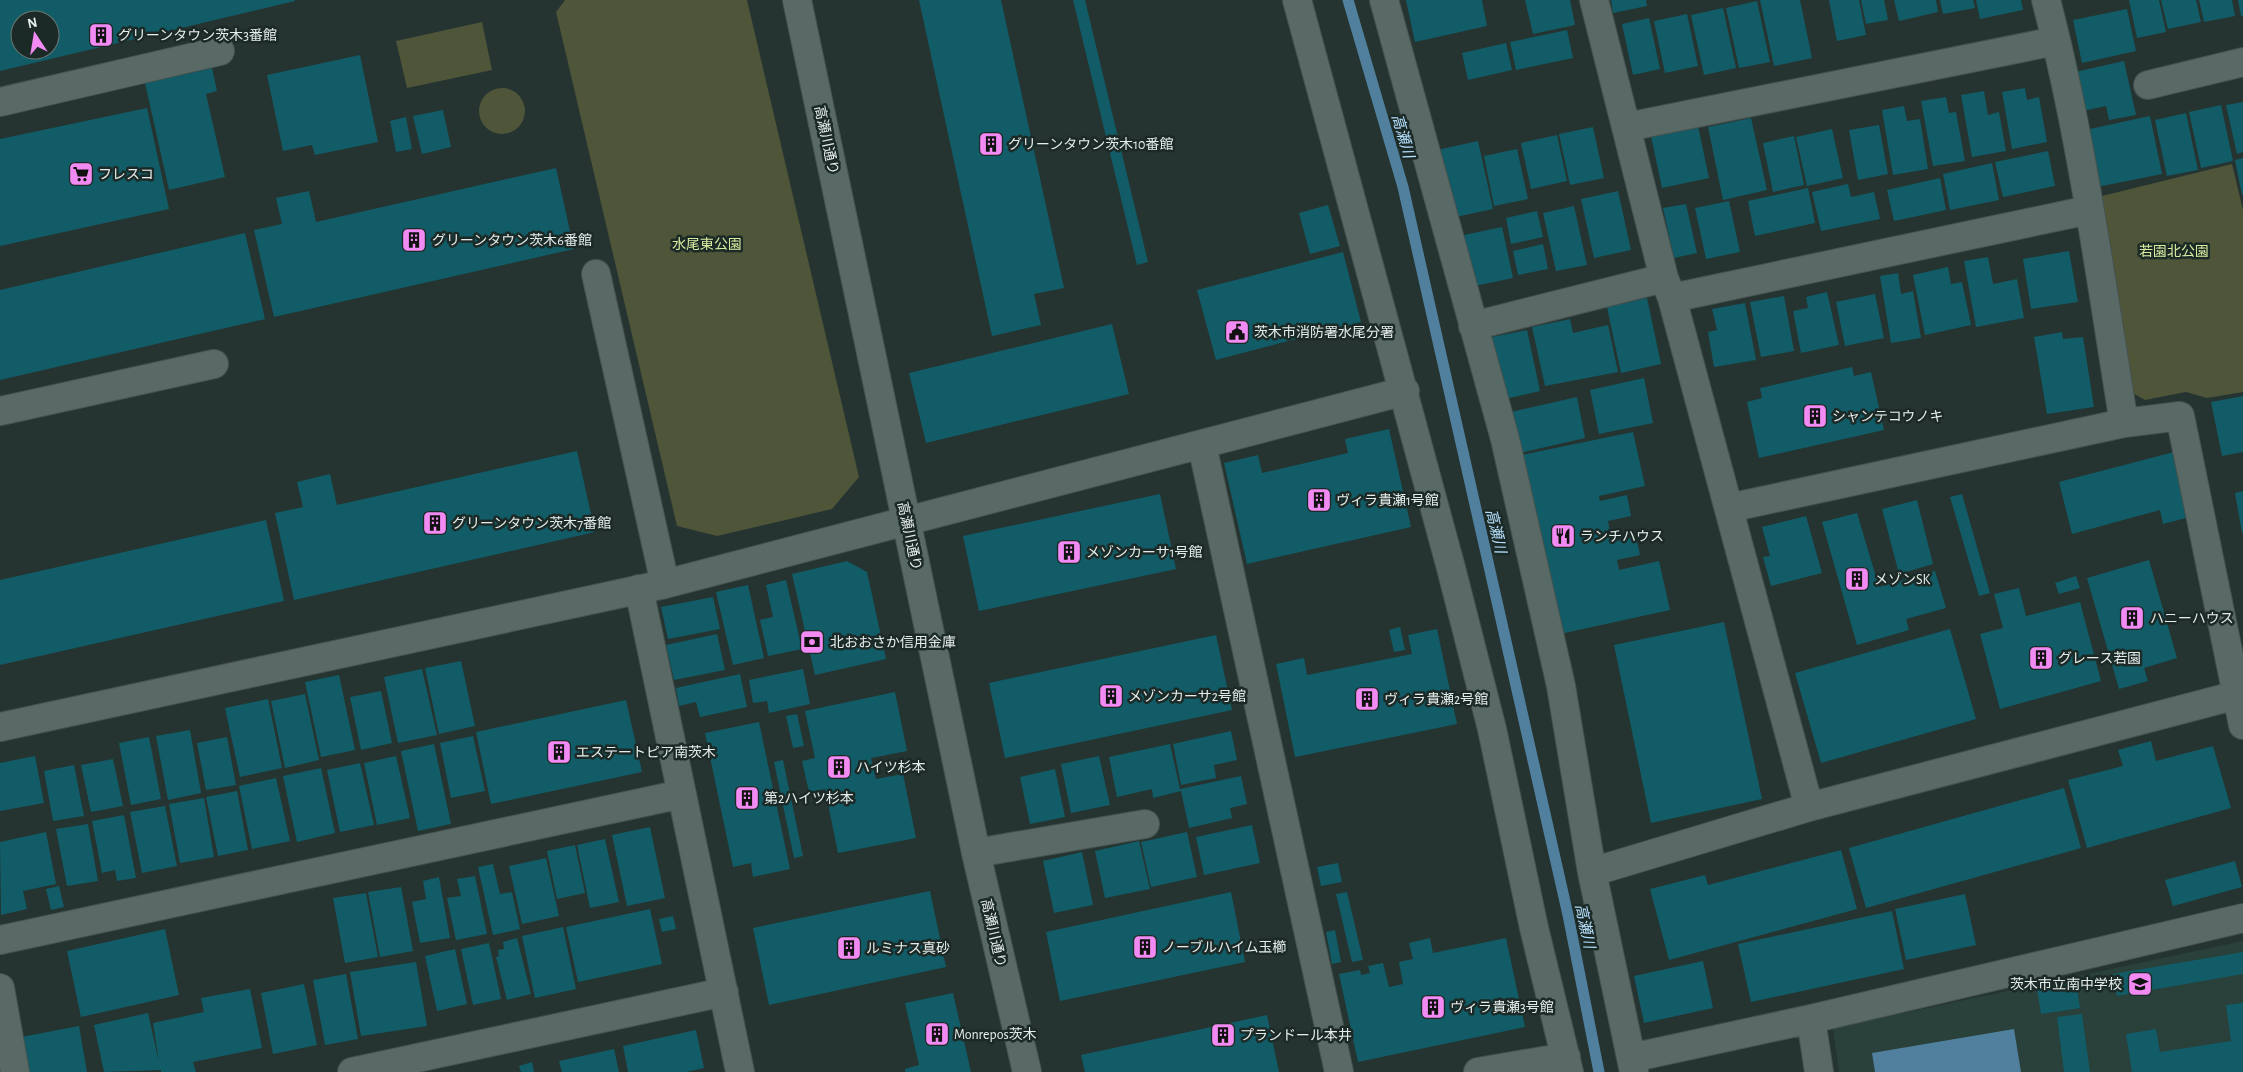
<svg xmlns="http://www.w3.org/2000/svg" width="2243" height="1072" font-family="'Alegreya Sans','Noto Sans JP',sans-serif">
<style>
.built{fill:#29403b}
.green{fill:#4e5538}
.water{fill:#51809f}
.lines{fill:none;stroke-linecap:round;stroke-linejoin:round}
.stream{stroke:#51809f;stroke-width:11}
.building{fill:#115c66;fill-rule:evenodd}
.minor-casing{stroke:#465250;stroke-width:30}
.minor{stroke:#596965;stroke-width:28}
.labels{text-anchor:middle;stroke-width:5;stroke-linejoin:round;paint-order:stroke}
.poi-label{font-size:14px;fill:#e4edeb;stroke:#1c2a27;text-anchor:start}
.street-label{font-size:14px;fill:#e4edeb;stroke:#1c2a27}
.park-label{font-size:14px;fill:#d8eb9f;stroke:#1c2a27}
.water-label{font-size:15px;font-style:italic;fill:#b5e0fd;stroke:#1c2a27}
</style>
<rect width="100%" height="100%" fill="#253431"/>
<path class="built" d="M2243,941v131h-404l-6,-44z"/>
<path class="green" d="M565,0h182l112,477 -27,32 -115,27 -40,-10 -121,-514z
M482,22l10,48 -85,18 -11,-47z
M479 111a23 23 0 1 1 46 0a23 23 0 1 1-46 0Z
M2232,164l11,46v182l-36,6 -21,-6 -41,8 -16,-9 -26,-142 -1,-53z"/>
<path class="water" d="M2014,1029l7,43h-146l-3,-19z"/>
<g class="lines">
<path class="stream" d="M1348,0l55,187 165,728 31,157"/>
</g>
<path class="building" d="M0,0h295v1l-295,70zM20,20h30v30h-30z
M919,0h82l63,288 -30,6 7,31 -49,11z
M1073,0h12l63,262 -11,3z
M1406,0h76l5,26 -72,16z
M1525,0h45l5,25 -42,9z
M1611,0h35l1,6 -34,7z
M1760,0h40l12,58 -38,8z
M1829,0h30l7,35 -29,6z
M1861,0h23l4,20 -22,4z
M1894,0h42l2,12 -39,9z
M1940,0h33l2,8 -32,6z
M1976,0h45l2,10 -43,9z
M2129,0h30l7,32 -29,6z
M2161,0h35l5,22 -33,7z
M2199,0h33l3,16 -31,6z
M2238,0h5v16h-2z
M1757,1l13,61 -31,6 -13,-60z
M1723,8l13,60 -32,7 -13,-60z
M2127,9l9,42 -54,12 -9,-43z
M1687,14l11,52 -33,7 -11,-52z
M1649,18l11,51 -27,6 -11,-51z
M1567,30l6,28 -57,12 -6,-28z
M1506,43l6,27 -44,10 -6,-27z
M360,55l18,87 -63,13 -3,-10 -29,6 -16,-76z
M2124,61l12,54 -27,5 -3,-14 -23,5 -8,-39z
M212,68l5,23 -11,3 19,83 -56,13 -24,-107z
M2025,88l2,12 12,-3 8,45 -35,7 -10,-57z
M1984,91l4,24 11,-3 7,39 -34,6 -11,-62z
M1946,97l3,16 7,-1 9,49 -32,5 -12,-65z
M2243,102v50l-6,2 -11,-49z
M2221,105l12,56 -32,7 -12,-56z
M1904,106l3,15 13,-2 8,50 -35,6 -11,-65z
M147,108l22,101 -169,37v-107z
M443,110l8,37 -29,7 -9,-38z
M2186,113l12,57 -31,6 -12,-56z
M2150,116l12,58 -65,13 -12,-57z
M406,117l6,32 -16,3 -6,-31z
M1751,118l16,72 -44,10 -15,-73z
M1879,125l9,49 -30,6 -9,-50z
M1698,126l11,52 -47,10 -11,-52z
M1593,127l11,51 -34,7 -11,-51z
M1832,129l11,49 -36,8 -11,-49z
M1557,135l10,46 -36,8 -10,-46z
M1794,136l10,49 -31,7 -10,-49z
M1478,141l15,68 -42,9 -14,-68z
M1517,149l11,50 -34,7 -10,-50z
M2048,151l7,35 -52,11 -8,-35z
M2243,158v37h-1l-7,-35z
M1992,163l7,37 -49,10 -7,-36z
M556,168l18,81 -300,68 -20,-87 28,-6 -6,-26 33,-7 7,31z
M1940,178l6,32 -52,11 -7,-31z
M1848,184l3,13 23,-5 6,27 -59,12 -9,-39z
M1808,188l7,35 -60,13 -7,-35z
M1618,191l13,59 -37,8 -13,-59z
M1729,201l11,51 -34,7 -11,-51z
M1686,204l11,49 -23,5 -11,-50z
M1328,205l12,41 -30,8 -11,-41z
M1574,206l13,59 -31,6 -13,-58z
M1537,211l6,26 -32,7 -5,-26z
M1502,227l11,51 -38,8 -11,-51z
M245,233l20,86 -265,61v-90z
M1543,244l5,25 -30,6 -5,-24z
M2069,251l9,51 -47,7 -8,-50z
M1343,252l18,70 -145,38 -19,-70z
M1988,257l5,27 24,-5 7,39 -48,9 -12,-66z
M1948,267l3,17 11,-2 9,43 -46,10 -12,-60z
M1898,273l3,21 12,-3 8,47 -30,5 -11,-67z
M1827,292l12,53 -38,8 -8,-42 15,-3 -2,-11z
M1875,294l9,44 -39,8 -9,-44z
M1784,296l10,55 -33,6 -11,-55z
M1647,298l14,66 -40,9 -14,-66z
M1745,303l11,57 -42,7 -6,-35 9,-2 -5,-21z
M1570,319l3,14 35,-8 10,47 -73,14 -13,-59z
M1112,324l17,70 -203,49 -17,-70z
M1527,330l13,61 -35,8 -13,-62z
M2062,332l1,7 20,-2 11,70 -47,7 -13,-77z
M1852,367l2,9 17,-4 13,58 -125,28 -12,-56 15,-4 -2,-10z
M1644,378l9,45 -54,11 -9,-44z
M2243,396v56l-21,4 -11,-54z
M1577,397l8,41 -65,15 -9,-41z
M1389,429l22,98 -164,37 -23,-101 34,-8 4,18 86,-20 -3,-14z
M1633,432l12,54 -46,10 1,5 27,-6 4,21 -23,5 4,21 24,-5 4,18 -23,5 2,10 40,-9 11,49 -110,24 -38,-179z
M577,451l18,81 -301,68 -19,-87 28,-6 -6,-25 33,-8 7,31z
M2174,452l12,66 -23,6 -3,-14 -88,24 -13,-52z
M2243,491v42h-1l-7,-40z
M1160,494l16,75 -197,42 -16,-75z
M1962,494l28,99 -11,3 -29,-99z
M1917,500l16,64 -34,10 -17,-65z
M1857,513l22,74 56,-16 11,37 -40,11 3,11 -52,15 -35,-123z
M1806,516l16,57 -51,13 -8,-29 7,-1 -8,-29z
M266,520l18,81 -284,64v-85z
M2149,560l28,98 -33,10 4,13 -29,8 -32,-111z
M847,561l20,11 19,87 -71,16 -23,-101z
M2076,576l4,12 -21,6 -4,-11z
M786,580l16,69 -34,7 -8,-36 13,-3 -7,-32z
M748,585l16,73 -31,7 -17,-73z
M2019,588l7,28 54,-14 21,79 -101,28 -20,-75 23,-6 -9,-34z
M713,597l7,32 -52,10 -7,-32z
M1724,622l38,177 -111,24 -37,-178z
M1400,627l5,23 -11,2 -5,-22z
M1437,629l20,95 -162,33 -19,-93 28,-6 3,17 105,-21 -4,-19z
M1950,629l26,90 -155,44 -26,-90z
M717,634l8,36 -51,10 -8,-35z
M1216,635l16,75 -227,48 -16,-75z
M461,661l14,65 -36,8 -14,-66z
M422,669l15,66 -39,8 -14,-66z
M803,669l7,35 -41,9 -2,-12 -14,2 -4,-23z
M740,674l7,33 -47,10 -4,-15 -17,4 -3,-18z
M339,675l16,75 -34,7 -16,-75z
M381,691l11,52 -31,7 -11,-53z
M895,692l12,59 -36,7 5,21 27,-5 13,64 -78,15 -13,-64 -16,3 -7,-31 13,-3 -10,-47z
M305,694l14,66 -34,8 -14,-67z
M268,699l14,69 -42,9 -15,-69z
M626,700l16,72 -151,32 -15,-72z
M797,714l7,32 -11,2 -7,-32z
M759,722l31,147 -37,8 -2,-14 -18,4 -28,-134z
M190,730l11,63 -33,7 -12,-64z
M1231,731l6,29 -23,5 2,13 -35,7 -8,-41z
M473,736l12,55 -34,7 -11,-55z
M149,737l12,62 -30,6 -12,-62z
M227,737l9,48 -30,5 -9,-47z
M2151,741l5,20 57,-15 18,62 -144,40 -19,-68 55,-14 -5,-16z
M434,744l17,80 -33,7 -17,-80z
M1170,744l10,45 61,-13 6,28 -17,4 2,10 -43,10 -8,-37 -28,7 -1,-9 -35,8 -8,-40z
M35,756l9,47 -44,8v-48z
M396,756l14,62 -33,7 -13,-62z
M1099,756l11,49 -39,8 -10,-49z
M113,759l10,47 -32,6 -10,-47z
M783,760l20,96 -9,2 -20,-96z
M360,763l14,62 -34,7 -13,-62z
M74,765l10,51 -31,5 -9,-50z
M321,768l14,65 -38,9 -14,-66z
M1055,769l10,48 -35,7 -10,-47z
M276,778l14,63 -38,8 -13,-63z
M2064,788l17,60 -215,60 -17,-60z
M237,791l11,59 -30,6 -12,-59z
M204,798l10,59 -34,6 -11,-59z
M165,806l12,60 -35,7 -12,-61z
M124,815l12,63 -19,3 -2,-11 -13,3 -10,-52z
M88,824l10,57 -31,5 -11,-57z
M1252,825l8,38 -56,12 -8,-38z
M650,827l15,71 -38,8 -15,-71z
M46,832l10,52 -33,7 4,18 -26,6 -1,-73z
M1187,832l10,45 -46,10 -10,-45z
M605,839l14,63 -29,6 -13,-63z
M1139,841l11,48 -45,9 -10,-47z
M575,845l10,48 -28,6 -10,-48z
M1841,850l16,59 -188,51 -19,-71 55,-14 3,10z
M1082,852l11,53 -39,8 -11,-52z
M546,858l13,58 -37,8 -13,-58z
M2235,861l7,26 -69,19 -8,-26z
M1338,863l4,19 -21,4 -4,-19z
M493,864l7,30 12,-2 8,37 -27,6 -15,-68z
M475,876l12,58 -31,6 -9,-42 14,-2 -4,-17z
M439,877l11,61 -30,5 -8,-41 14,-3 -3,-18z
M59,886l5,21 -13,3 -5,-21z
M401,887l12,64 -33,6 -12,-65z
M930,891l16,76 -177,38 -16,-77z
M1231,892l14,70 -185,39 -14,-69z
M1347,892l16,68 -11,2 -16,-68z
M366,893l12,64 -33,6 -12,-65z
M1965,894l11,51 -70,15 -11,-51z
M650,909l12,55 -84,18 -12,-55z
M1892,911l12,58 -153,33 -13,-58z
M673,916l3,13 -14,3 -3,-13z
M563,927l13,62 -41,9 -13,-62z
M165,929l14,66 -98,22 -14,-66z
M1335,930l6,32 -9,2 -6,-32z
M517,938l14,56 -24,6 -11,-43 3,-1 -1,-6 6,-1 -1,-7z
M1430,938l3,15 73,-15 19,89 -167,35 -19,-88 21,-4 1,5 9,-2 -2,-7 15,-3 6,24 14,-3 -4,-22 14,-3 -4,-16z
M489,943l12,56 -28,6 -12,-56z
M455,949l12,55 -30,7 -12,-55z
M2243,952v22l-126,22 -4,-22z
M1703,961l10,47 -69,15 -10,-47z
M416,962l11,64 -66,10 -11,-64z
M346,974l12,65 -33,6 -12,-65z
M2076,982l4,26 -39,6 -4,-25z
M304,984l13,61 -44,9 -12,-61z
M250,989l12,59 -69,14 3,10h-35v-2l-57,2 -10,-47 54,-12 11,49 -6,-39 51,-11 -3,-14z
M953,993l18,79h-66v-3l14,-4 -14,-62z
M2243,1003v69h-111l-6,-38 30,-5 4,23 71,-11 -5,-36z
M2082,1014l8,58h-26l-7,-55z
M1267,1015l12,57h-194l-4,-17z
M79,1026l8,46h-64l-7,-34z
M696,1030l8,38 -17,4h-59l-5,-26z
M614,1049l5,23h-57l-3,-11z
M532,1062l2,10h-13l-2,-6z"/>
<g class="lines">
<defs>
<path id="minor" d="M797,0l179,853 51,219
M1297,0l154,568 41,161 42,199 35,144
M1384,0l121,439 56,247 31,186 42,200
M1594,0l70,278 8,20 137,509
M2148,85l95,-23
M0,102l220,-51
M1627,127l429,-86
M596,274l69,310
M1672,298l417,-88
M1473,326l191,-48
M0,411l214,-47
M1202,445l137,627
M1729,508l395,-85
M639,589l101,483
M2237,695l6,30
M0,727l665,-143 740,-193
M976,853l169,-29
M1592,872l217,-65 428,-112 -57,-279 -56,7c-23,-141 -42,-285 -78,-423
M0,940l682,-146
M0,988l15,84
M1811,1019l8,53
M1631,1058l180,-39 432,-101
M352,1072l372,-80
M1478,1072l88,-15"/>
</defs>
<use href="#minor" class="minor-casing"/>
<use href="#minor" class="minor"/>
</g>
<defs>
<symbol id="building-square" viewBox="-11 -11 22 22"><rect x="-9" y="-9" width="18" height="18" rx="4" fill="#f28af3" stroke="#1c2a27"/><path d="M-4-6H4V6H1V3H-1V6H-4ZM-2.5-4.3h1.7v1.8h-1.7ZM.8-4.3h1.7v1.8H.8ZM-2.5-1h1.7V.8h-1.7ZM.8-1h1.7V.8H.8Z" fill="#111"/></symbol>
<symbol id="supermarket-square" viewBox="-11 -11 22 22"><rect x="-9" y="-9" width="18" height="18" rx="4" fill="#f28af3" stroke="#1c2a27"/><path d="M-6-5.5h2.5l.6 2H6L4.5 2H-2.5L-4.4-4H-6ZM-1.5 3.2a1.3 1.3 0 1 0 .1 0ZM3 3.2a1.3 1.3 0 1 0 .1 0Z" fill="#111"/></symbol>
<symbol id="civic-square" viewBox="-11 -11 22 22"><rect x="-9" y="-9" width="18" height="18" rx="4" fill="#f28af3" stroke="#1c2a27"/><path d="M-.6-6.5H3V-4.5H.6V-3L4-1V1h2V6H-6V1h2V-1L-.6-3ZM-1.2 2.5V6h2.4V2.5Z" fill="#111"/></symbol>
<symbol id="restaurant-square" viewBox="-11 -11 22 22"><rect x="-9" y="-9" width="18" height="18" rx="4" fill="#f28af3" stroke="#1c2a27"/><path d="M-5-6h1v4h1v-4h1v4h1v-4h1v5L-1.5 .5V6h-2V.5L-5-1ZM5-6V6H3V1.5H1.5Q1.5-4 5-6Z" fill="#111"/></symbol>
<symbol id="bank-square" viewBox="-11 -11 22 22"><rect x="-9" y="-9" width="18" height="18" rx="4" fill="#f28af3" stroke="#1c2a27"/><path d="M-6-4H6V4H-6ZM0-2.3a2.3 2.3 0 1 0 0 4.6a2.3 2.3 0 1 0 0-4.6Z" fill="#111"/></symbol>
<symbol id="school-square" viewBox="-11 -11 22 22"><rect x="-9" y="-9" width="18" height="18" rx="4" fill="#f28af3" stroke="#1c2a27"/><path d="M0-5L7-2L0 1L-7-2ZM-4 1L0 2.5L4 1V4Q0 6-4 4Z" fill="#111"/></symbol>
</defs>
<g fill-rule="evenodd">
<use href="#building-square" x="87" y="21" width="28" height="28"/>
<use href="#building-square" x="977" y="130" width="28" height="28"/>
<use href="#supermarket-square" x="67" y="160" width="28" height="28"/>
<use href="#building-square" x="400" y="226" width="28" height="28"/>
<use href="#civic-square" x="1223" y="318" width="28" height="28"/>
<use href="#building-square" x="1801" y="402" width="28" height="28"/>
<use href="#building-square" x="1305" y="486" width="28" height="28"/>
<use href="#building-square" x="421" y="509" width="28" height="28"/>
<use href="#restaurant-square" x="1549" y="522" width="28" height="28"/>
<use href="#building-square" x="1055" y="538" width="28" height="28"/>
<use href="#building-square" x="1843" y="565" width="28" height="28"/>
<use href="#building-square" x="2118" y="604" width="28" height="28"/>
<use href="#bank-square" x="798" y="628" width="28" height="28"/>
<use href="#building-square" x="2027" y="644" width="28" height="28"/>
<use href="#building-square" x="1097" y="682" width="28" height="28"/>
<use href="#building-square" x="1353" y="685" width="28" height="28"/>
<use href="#building-square" x="545" y="738" width="28" height="28"/>
<use href="#building-square" x="825" y="753" width="28" height="28"/>
<use href="#building-square" x="733" y="784" width="28" height="28"/>
<use href="#building-square" x="1131" y="933" width="28" height="28"/>
<use href="#building-square" x="835" y="934" width="28" height="28"/>
<use href="#school-square" x="2126" y="970" width="28" height="28"/>
<use href="#building-square" x="1419" y="993" width="28" height="28"/>
<use href="#building-square" x="923" y="1020" width="28" height="28"/>
<use href="#building-square" x="1209" y="1021" width="28" height="28"/>
</g>
<g class="labels">
<g class="poi-label">
<text x="118" y="40">グリーンタウン茨木3番館</text>
<text x="1008" y="149">グリーンタウン茨木10番館</text>
<text x="98" y="179">フレスコ</text>
<text x="432" y="245">グリーンタウン茨木6番館</text>
<text x="1254" y="337">茨木市消防署水尾分署</text>
<text x="1832" y="421">シャンテコウノキ</text>
<text x="1336" y="505">ヴィラ貴瀬1号館</text>
<text x="452" y="528">グリーンタウン茨木7番館</text>
<text x="1580" y="541">ランチハウス</text>
<text x="1086" y="557">メゾンカーサ1号館</text>
<text x="1874" y="584">メゾンSK</text>
<text x="2150" y="623">ハニーハウス</text>
<text x="830" y="647">北おおさか信用金庫</text>
<text x="2058" y="663">グレース若園</text>
<text x="1128" y="701">メゾンカーサ2号館</text>
<text x="1384" y="704">ヴィラ貴瀬2号館</text>
<text x="576" y="757">エステートピア南茨木</text>
<text x="856" y="772">ハイツ杉本</text>
<text x="764" y="803">第2ハイツ杉本</text>
<text x="1162" y="952">ノーブルハイム玉櫛</text>
<text x="866" y="953">ルミナス真砂</text>
<text x="2122" y="989" text-anchor="end">茨木市立南中学校</text>
<text x="1450" y="1012">ヴィラ貴瀬3号館</text>
<text x="954" y="1039">Monrepos茨木</text>
<text x="1240" y="1040">プランドール本井</text>
</g>
<g class="street-label">
<text transform="translate(827 140) rotate(78)" y="5">高瀬川通り</text>
<text transform="translate(910 536) rotate(78)" y="5">高瀬川通り</text>
<text transform="translate(994 933) rotate(77)" y="5">高瀬川通り</text>
</g>
<g class="park-label">
<text x="707" y="249">水尾東公園</text>
<text x="2174" y="256">若園北公園</text>
</g>
<g class="water-label">
<text transform="translate(1403 136) rotate(74)" y="5">高瀬川</text>
<text transform="translate(1496 531) rotate(77)" y="5">高瀬川</text>
<text transform="translate(1585 926) rotate(78)" y="5">高瀬川</text>
</g>
</g>
<g transform="translate(35 35) rotate(348)"><circle r="24" fill="#1c2a27" stroke="#6c7875"/>
<path d="M0-4L9 19L0 12L-9 19Z" fill="#f28af3"/>
<text y="-8" font-size="14" font-weight="bold" text-anchor="middle" fill="#e4edeb">N</text>
</g>
</svg>
